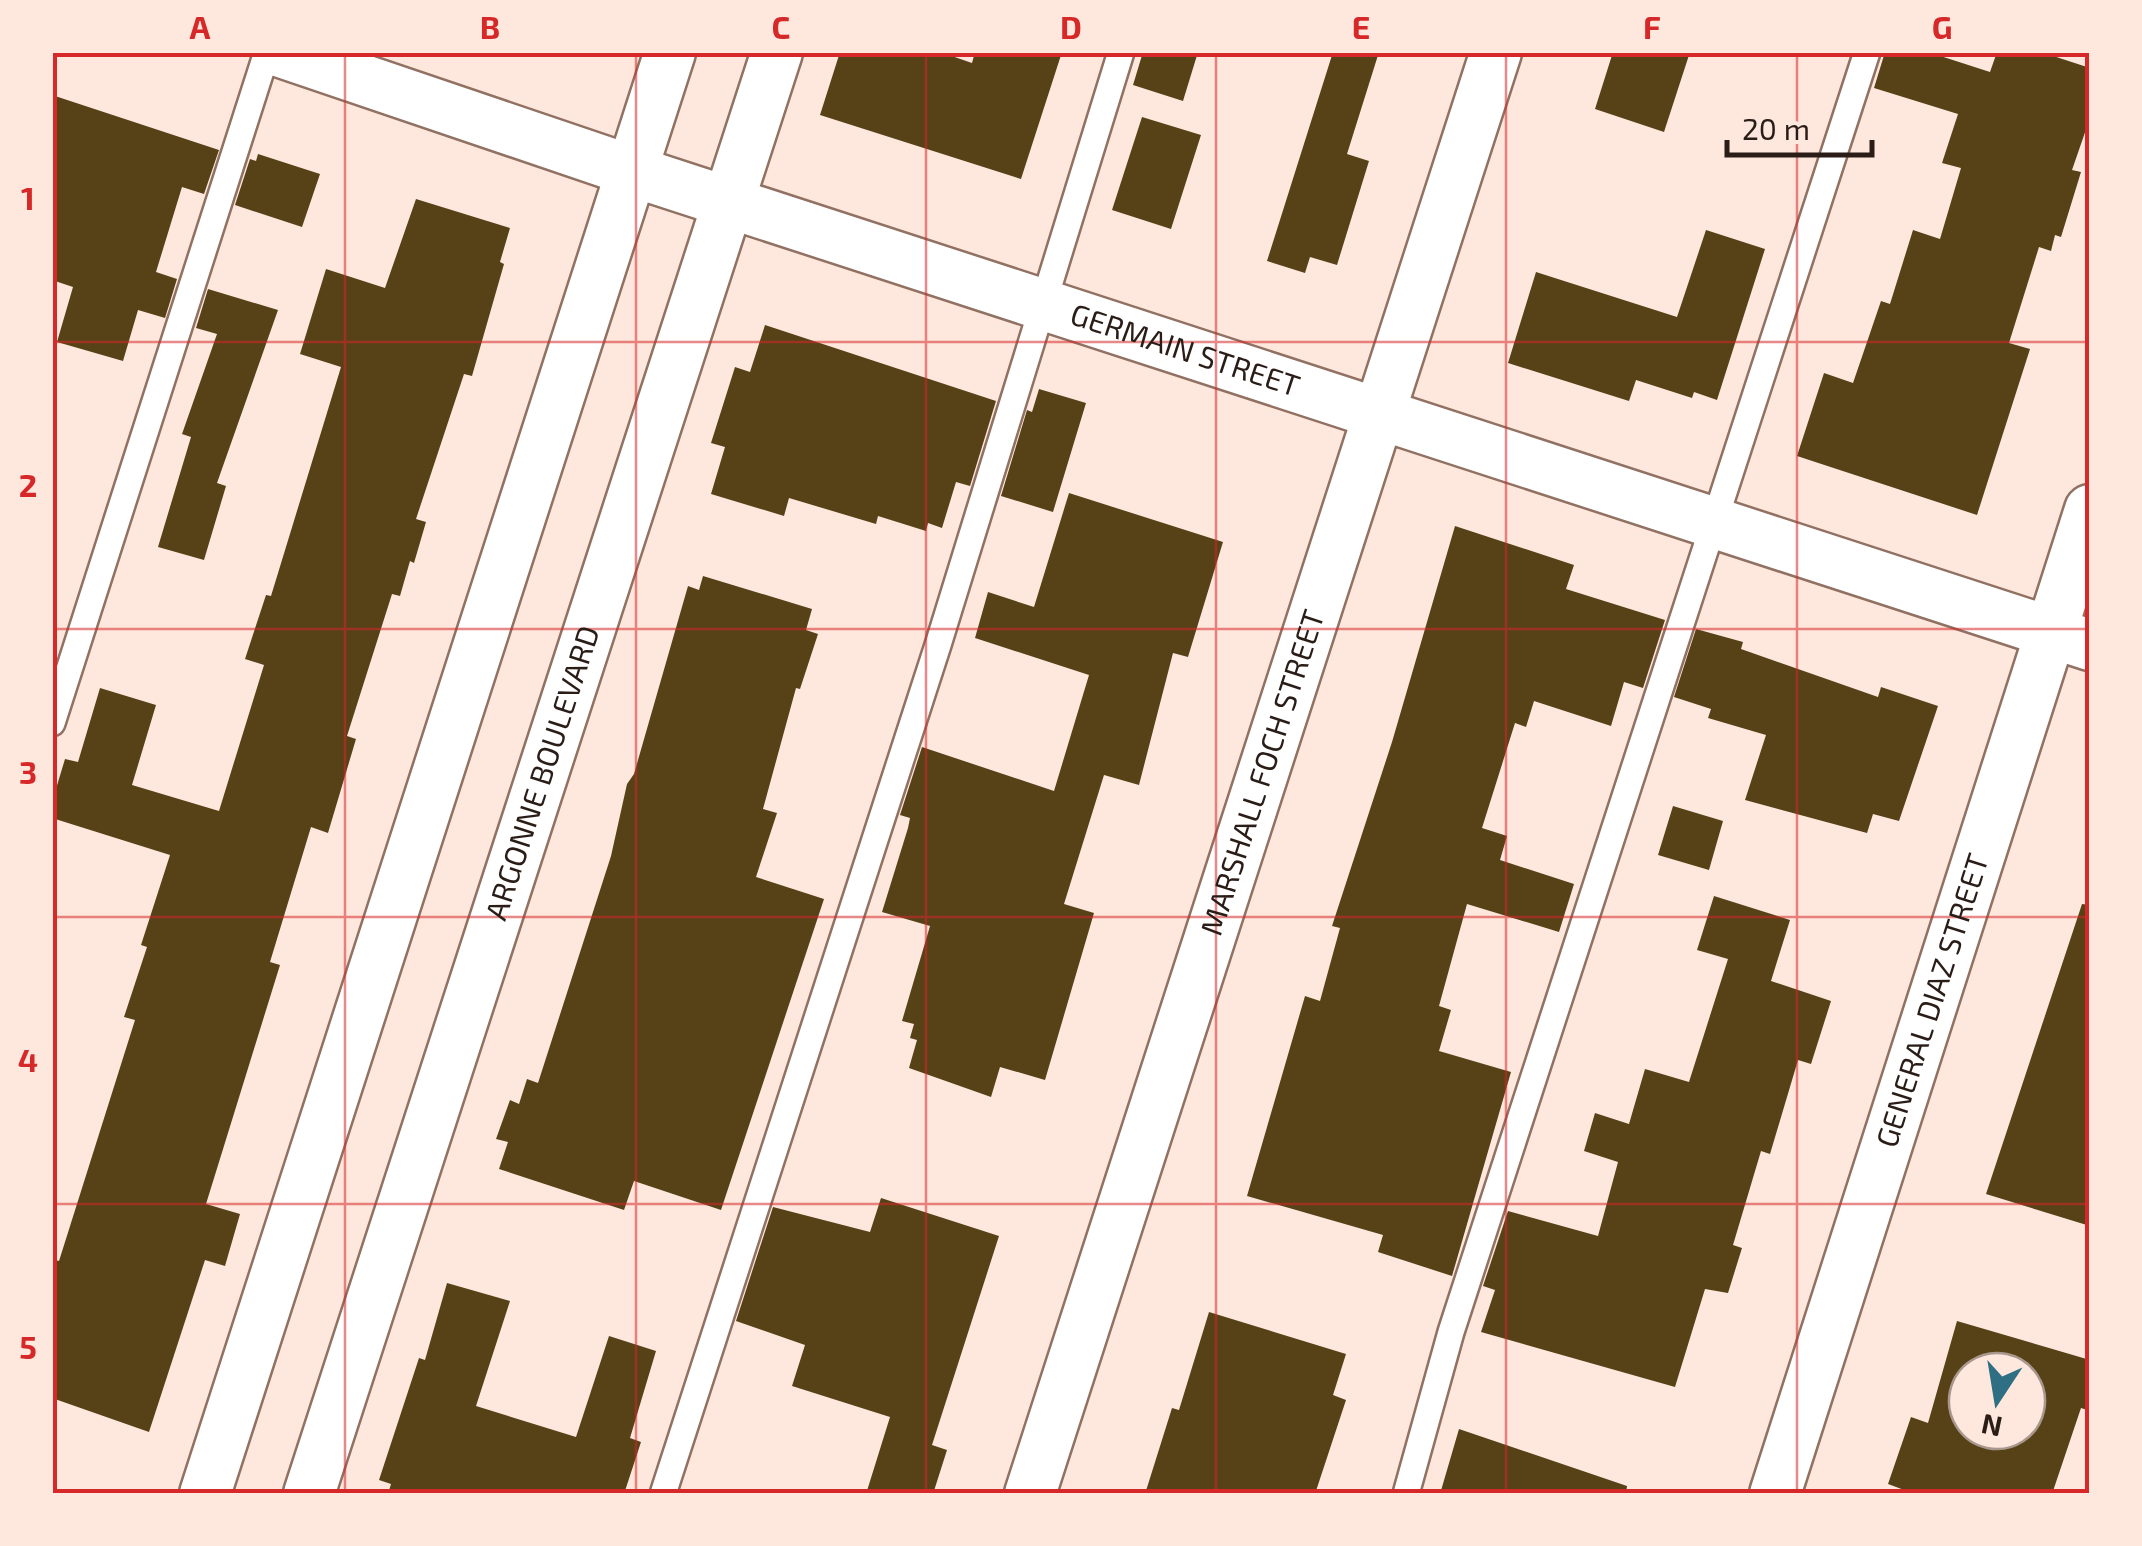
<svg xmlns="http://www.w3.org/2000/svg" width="2142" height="1546" font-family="'Exo 2',sans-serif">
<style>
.building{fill:#574218;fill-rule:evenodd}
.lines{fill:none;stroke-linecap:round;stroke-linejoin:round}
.lane-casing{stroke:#907162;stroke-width:30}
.street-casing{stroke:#907162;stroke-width:55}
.lane{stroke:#fff;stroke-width:25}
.street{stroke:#fff;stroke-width:50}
.grid{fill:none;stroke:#d62828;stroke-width:2.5;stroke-opacity:0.55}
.labels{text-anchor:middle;stroke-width:10;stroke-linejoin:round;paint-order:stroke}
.street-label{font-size:30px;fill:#2a1d17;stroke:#fee8de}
.neatline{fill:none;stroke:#d62828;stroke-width:4}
.grid-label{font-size:32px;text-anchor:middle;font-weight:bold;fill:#d62828}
</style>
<rect width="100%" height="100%" fill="#fee8de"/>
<path class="building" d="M840,52h100l32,11 3,-11h87l-41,127 -201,-64z
M1143,52h55l-15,49 -50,-16z
M1333,52h46l-32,102 22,7 -32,104 -27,-8 -5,16 -38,-12z
M1613,52h77l-26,80 -69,-23z
M1885,52h43l62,20 7,-20h44l49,16v50l-18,52 9,2 -20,65 -6,-2 -4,16 -12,-4 -30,96 21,6 -53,166 -180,-59 27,-83 29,10 28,-82 9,3 23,-74 27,9 21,-71 -19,-5 16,-49 -84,-26z
M52,95l167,55 -15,44 -22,-7 -26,85 21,7 -12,39 -27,-8 -15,51 -66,-19 16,-55 -21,-7z
M1142,117l59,18 -30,94 -59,-19z
M258,154l62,20 -18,53 -67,-22 15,-46 6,2z
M416,199l94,29 -10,34 4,2 -32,112 -8,-2 -48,145 10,3 -12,41 -4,-2 -10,35 -8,-2 -45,142 9,3 -28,94 -17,-6 -41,135 10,3 -74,239 34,10 -15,52 -20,-6 -56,172 -97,-34v-139l7,2 76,-241 -11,-3 23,-70 -6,-2 29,-90 -118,-37v-16l13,-43 13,3 22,-74 56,17 -24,80 87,26 45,-146 -19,-6 21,-64 5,1 70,-229 -41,-13 26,-85 59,19z
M1706,230l59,19 -48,151 -23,-8 -2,6 -56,-18 -7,21 -121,-38 28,-91 141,45z
M208,289l70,21 -61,173 9,3 -22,74 -46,-13 33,-110 -9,-3 35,-100 -21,-6z
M765,325l231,76 -26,85 -14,-4 -14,46 -14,-5 -2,8 -48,-15 -2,8 -87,-26 -5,18 -73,-22 14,-47 -14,-4 24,-76 15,5z
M1039,389l47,14 -33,109 -52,-16 26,-86 5,2z
M1069,493l154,49 -35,115 -15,-4 -34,132 -35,-10 -40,129 30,9 -49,167 -45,-13 -9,30 -82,-29 8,-28 -7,-2 4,-14 -12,-3 28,-95 -48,-14 26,-84 2,-10 -10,-3 22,-68 132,44 35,-116 -114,-37 13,-46 46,15z
M1455,526l119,39 -8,24 99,31 -22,68 -19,-6 -13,44 -77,-25 -8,26 -11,-4 -33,105 25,8 -7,24 74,24 -15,48 -92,-28 -28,102 12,4 -12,41 72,21 -59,204 -74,-24 5,-17 -136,-39 58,-200 15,5 20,-73 -8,-2 60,-184z
M703,576l109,33 -6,21 12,4 -18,55 -4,-1 -33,121 14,4 -21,64 68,22 -103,311 -87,-29 -10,29 -125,-41 9,-27 -12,-3 14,-39 9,4 8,-25 11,4 73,-227 16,-72 7,-10 54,-188 11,4z
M1696,629l47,13 -2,7 137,48 3,-10 57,19 -39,115 -26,-7 -6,19 -122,-33 21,-65 -58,-17 3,-9 -37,-12z
M1673,806l50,15 -14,49 -51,-15z
M1714,896l76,24 -19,61 60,20 -20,63 -13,-4 -28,94 -9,-3 -28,94 9,3 -14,45 -23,-4 -30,98 -194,-55 14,-42 -12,-4 25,-75 90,25 20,-74 -34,-11 11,-38 34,11 16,-55 44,13 39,-123 -31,-9z
M2082,904l8,1v321l-104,-32z
M881,1198l118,38 -67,209 15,5 -14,44h-67l24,-77 -98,-31 13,-41 -69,-24 37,-114 97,25z
M447,1283l63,18 -34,105 100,31 33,-101 47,15 -26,87 11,4 -17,52h-236l3,-10 -12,-4 40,-122 6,2z
M1209,1312l137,42 -13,41 13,5 -31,94h-170l27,-86 7,2z
M1957,1321l133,39v51l-9,-3 -29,86h-137l-27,-10 23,-67 17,6zM1967,1371h60v60h-60z
M1459,1429l168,57 -1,8h-186z"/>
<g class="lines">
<defs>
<path id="lane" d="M52,723l215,-671
M663,1494l275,-849 183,-593
M1406,1494l45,-162 416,-1280"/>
<g id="street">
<path id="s1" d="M281,52l351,119 1458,474"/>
<path d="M205,1494l465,-1442"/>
<path id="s2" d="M309,1494l468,-1442"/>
<path id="s3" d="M1030,1494l466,-1442"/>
<path id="s4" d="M1775,1494l315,-984"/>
</g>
</defs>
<use href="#lane" class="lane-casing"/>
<use href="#street" class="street-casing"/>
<use href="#lane" class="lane"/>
<use href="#street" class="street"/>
</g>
<path class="grid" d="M345,52v1442M636,52v1442M926,52v1442M1216,52v1442M1506,52v1442M1797,52v1442M52,342h2038M52,629h2038M52,917h2038M52,1204h2038"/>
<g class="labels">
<g class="street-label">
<text dy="10" stroke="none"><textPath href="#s1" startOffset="952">GERMAIN STREET</textPath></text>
<text dy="10" stroke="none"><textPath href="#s2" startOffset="758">ARGONNE BOULEVARD</textPath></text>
<text dy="10" stroke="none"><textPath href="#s3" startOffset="758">MARSHALL FOCH STREET</textPath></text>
<text dy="10" stroke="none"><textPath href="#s4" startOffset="518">GENERAL DIAZ STREET</textPath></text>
</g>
</g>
<rect width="2142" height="1546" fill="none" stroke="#fee8de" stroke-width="110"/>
<g transform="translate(1997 1401) rotate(192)"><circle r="48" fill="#fee8de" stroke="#a9978e" stroke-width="2.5"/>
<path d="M0-8L18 38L0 25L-18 38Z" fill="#2f6f83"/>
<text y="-15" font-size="28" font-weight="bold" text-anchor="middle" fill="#2a1d17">N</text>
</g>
<path d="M1727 140v15h145v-15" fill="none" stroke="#2a1d17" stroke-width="5"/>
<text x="1742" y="140" font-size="30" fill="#2a1d17" stroke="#fee8de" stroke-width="8" paint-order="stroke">20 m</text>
<rect x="55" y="55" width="2032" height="1436" class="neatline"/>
<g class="grid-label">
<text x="200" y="39">A</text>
<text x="490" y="39">B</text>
<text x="781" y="39">C</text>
<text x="1071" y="39">D</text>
<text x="1361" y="39">E</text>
<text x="1652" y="39">F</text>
<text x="1942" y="39">G</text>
<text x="28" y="210">1</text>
<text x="28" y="497">2</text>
<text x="28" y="784">3</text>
<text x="28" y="1072">4</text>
<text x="28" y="1359">5</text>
</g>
</svg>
